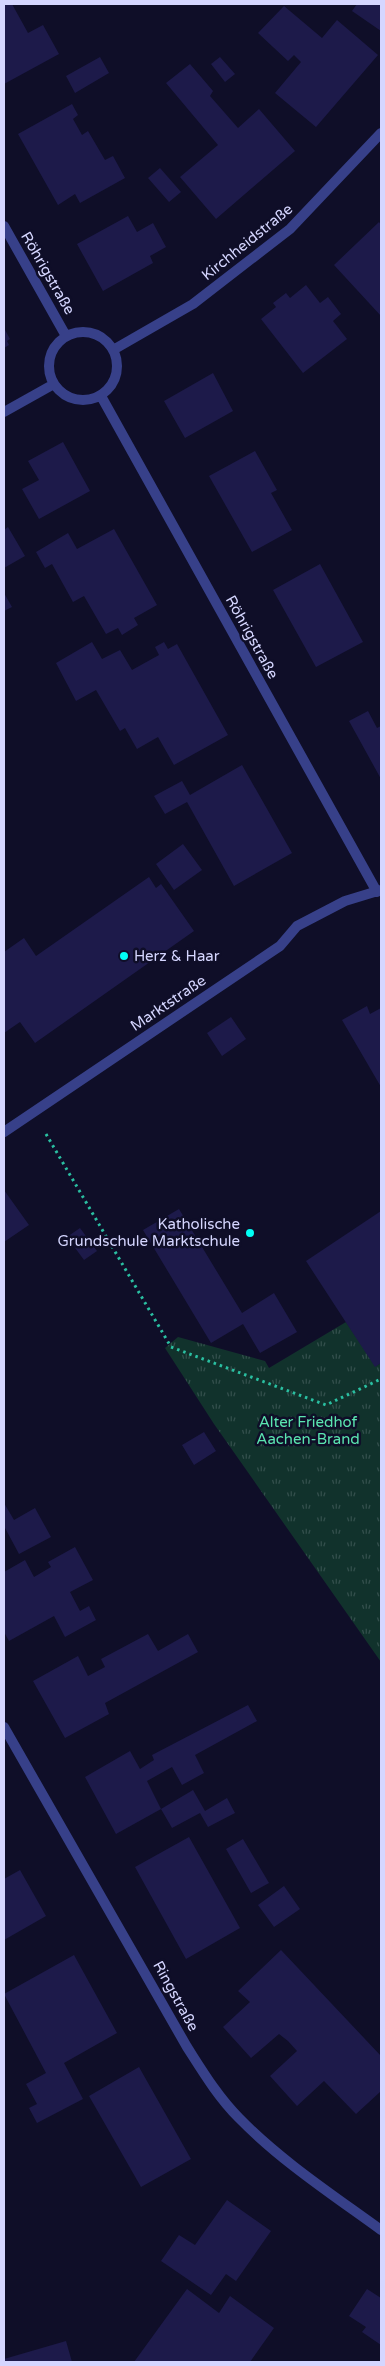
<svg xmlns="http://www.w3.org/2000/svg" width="385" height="2366" font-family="'Varela Round',sans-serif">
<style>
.park{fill:url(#park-tufts)}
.building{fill:#1d1a4a}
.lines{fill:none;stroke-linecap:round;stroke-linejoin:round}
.path{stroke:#2abfa1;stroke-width:3;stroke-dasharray:2.5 4;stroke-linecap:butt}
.street{stroke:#374089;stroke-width:10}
.poi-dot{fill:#01fff5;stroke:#0f0e28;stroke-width:2}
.labels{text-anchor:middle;stroke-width:5;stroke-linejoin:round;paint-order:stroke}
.street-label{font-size:15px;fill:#d5d6ff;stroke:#0f0e28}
.poi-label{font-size:15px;fill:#d5d6ff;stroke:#0f0e28;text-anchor:start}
.park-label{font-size:15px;fill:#5be5b0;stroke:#0f0e28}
</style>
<defs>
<pattern id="park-tufts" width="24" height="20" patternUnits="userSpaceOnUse" patternTransform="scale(1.25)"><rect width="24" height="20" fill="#11322c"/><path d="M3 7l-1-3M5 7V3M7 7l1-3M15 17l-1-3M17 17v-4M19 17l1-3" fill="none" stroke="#334f4c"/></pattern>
</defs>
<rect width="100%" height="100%" fill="#0f0e28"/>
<path class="park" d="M346,1322l30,44 5,-3v299l-167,-238 -49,-76 13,-11 87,24 4,7z"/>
<path class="building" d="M4,4h8l16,29 15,-8 16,29 -55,30z
M357,4h24v27l-29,-20z
M284,6l38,32 15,-18 41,35 -62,72 -41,-34 26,-31 -7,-7 -6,6 -30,-28z
M100,57l9,16 -34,20 -9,-17z
M220,57l15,17 -10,8 -14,-18z
M190,64l23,27 -3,5 28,32 21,-19 36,42 -79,68 -36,-42 38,-32 -52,-62z
M72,104l6,11 -5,4 9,16 6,-4 17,29 8,-4 12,22 -45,25 -5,-9 -17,11 -40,-71z
M160,168l21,24 -12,10 -21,-24z
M128,216l9,16 16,-9 13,24 -16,9 3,7 -50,28 -26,-47z
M379,222l2,3v91l-47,-51z
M306,285l14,18 8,-6 13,17 -8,7 14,18 -44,34 -42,-54 15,-12 -3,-4 13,-10 4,5z
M4,328l6,11 -3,2 2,4 -5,3z
M213,373l20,38 -48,27 -21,-37z
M63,442l27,49 -51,28 -17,-30 17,-9 -11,-19z
M255,451l22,39 -6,3 21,37 -40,22 -43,-76z
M8,527l17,29 -21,12v-38z
M114,529l43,76 -23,13 4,7 -16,10 -4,-7 -12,6 -22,-38 -11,6 -21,-38 -7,4 -9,-16 32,-19 9,16z
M320,564l43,78 -47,25 -43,-77z
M4,593l8,14 -8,4z
M92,642l10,17 18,-9 12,20 27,-15 -4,-8 9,-5 4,7 9,-5 51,91 -54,30 -16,-28 -21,12 -12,-21 -5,3 -24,-41 -20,11 -20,-38z
M368,711l9,17 4,-2v53l-32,-58z
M242,765l50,88 -58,33 -47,-84 -22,12 -11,-18 28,-15 8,14z
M183,844l19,26 -28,20 -18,-26z
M149,877l7,11 5,-4 33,47 -159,112 -15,-21 -16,11v-81l20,-14 12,18z
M367,1006l3,8 11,-6v79l-39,-67z
M231,1017l15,22 -24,17 -15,-23z
M4,1190l25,35 -25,17z
M179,1209l63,104 32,-20 23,39 -37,21 -17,-29 -32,19 -68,-113z
M381,1211v152l-6,4 -69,-106z
M80,1228l17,23 -13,9 -17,-23z
M204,1432l12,19 -22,14 -12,-20z
M4,1503l10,17 21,-12 16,29 -32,17 -15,-28z
M75,1547l18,33 -23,12 10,19 9,-5 7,14 -31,17 -11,-21 -45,25 -5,-9v-60l21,-12 9,17 17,-10 -3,-5z
M148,1634l10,17 30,-17 10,18 -93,51 4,11 -44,24 -32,-57 45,-25 10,20 17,-9 -4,-8z
M248,1705l9,16 -62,34 9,18 -22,12 -10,-18 -25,14 14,28 -45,25 -31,-57 45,-26 10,18 14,-9 -2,-5z
M193,1790l12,21 22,-13 8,15 -27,14 -8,-14 -28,15 -11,-19z
M189,1837l51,91 -54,31 -51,-92z
M243,1839l26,44 -18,10 -25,-44z
M20,1870l26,46 -42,24v-61z
M284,1886l16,23 -26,18 -16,-22z
M281,1950l100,106v38l-1,-2 -24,22 -32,-33 -27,25 -27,-30 27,-25 -9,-10 -9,-7 -28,24 -28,-31 27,-25 -12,-11z
M74,1955l43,78 -53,30 19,36 -46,24 -8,-15 8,-4 -11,-20 20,-11 -42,-79z
M139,2067l52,92 -50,28 -52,-91z
M227,2200l44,31 -35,50 -10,-7 -15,21 -50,-34 18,-26 16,10z
M187,2289l32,24 11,-17 44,32 -24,34h-116z
M367,2289l14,9v47l-19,-13 4,-5 -17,-11z
M66,2341l6,21h-68v-3z"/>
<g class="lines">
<path class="path" d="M46,1134l125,213 155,58 55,-26"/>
<path class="street" d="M4,226l62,110
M49 366a34 34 0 1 1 68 0a34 34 0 1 1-68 0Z
M113,350l80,-46 97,-75 91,-96
M101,396l276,496
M4,412l50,-28
M4,1132l276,-186 17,-20 48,-25 36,-11
M4,1727l183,320c16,25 31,50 52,71 42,43 94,77 142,112"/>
</g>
<g class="poi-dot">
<circle cx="124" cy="956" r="5"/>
<circle cx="250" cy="1233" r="5"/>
</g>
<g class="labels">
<g class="street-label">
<text transform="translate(247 242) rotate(-39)" y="5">Kirchheidstraße</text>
<text transform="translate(48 273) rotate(60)" y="5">Röhrigstraße</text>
<text transform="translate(252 637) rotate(61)" y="5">Röhrigstraße</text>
<text transform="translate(168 1003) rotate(-34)" y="5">Marktstraße</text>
<text transform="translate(176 1996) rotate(61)" y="5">Ringstraße</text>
</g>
<g class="poi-label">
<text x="134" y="961">Herz &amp; Haar</text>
<text x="240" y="1229" text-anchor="end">Katholische<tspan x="240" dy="17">Grundschule Marktschule</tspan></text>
</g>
<g class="park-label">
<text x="308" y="1427">Alter Friedhof<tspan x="308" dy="17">Aachen-Brand</tspan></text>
</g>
</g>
<rect width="385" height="2366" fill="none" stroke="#d5d6ff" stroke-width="10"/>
</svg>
